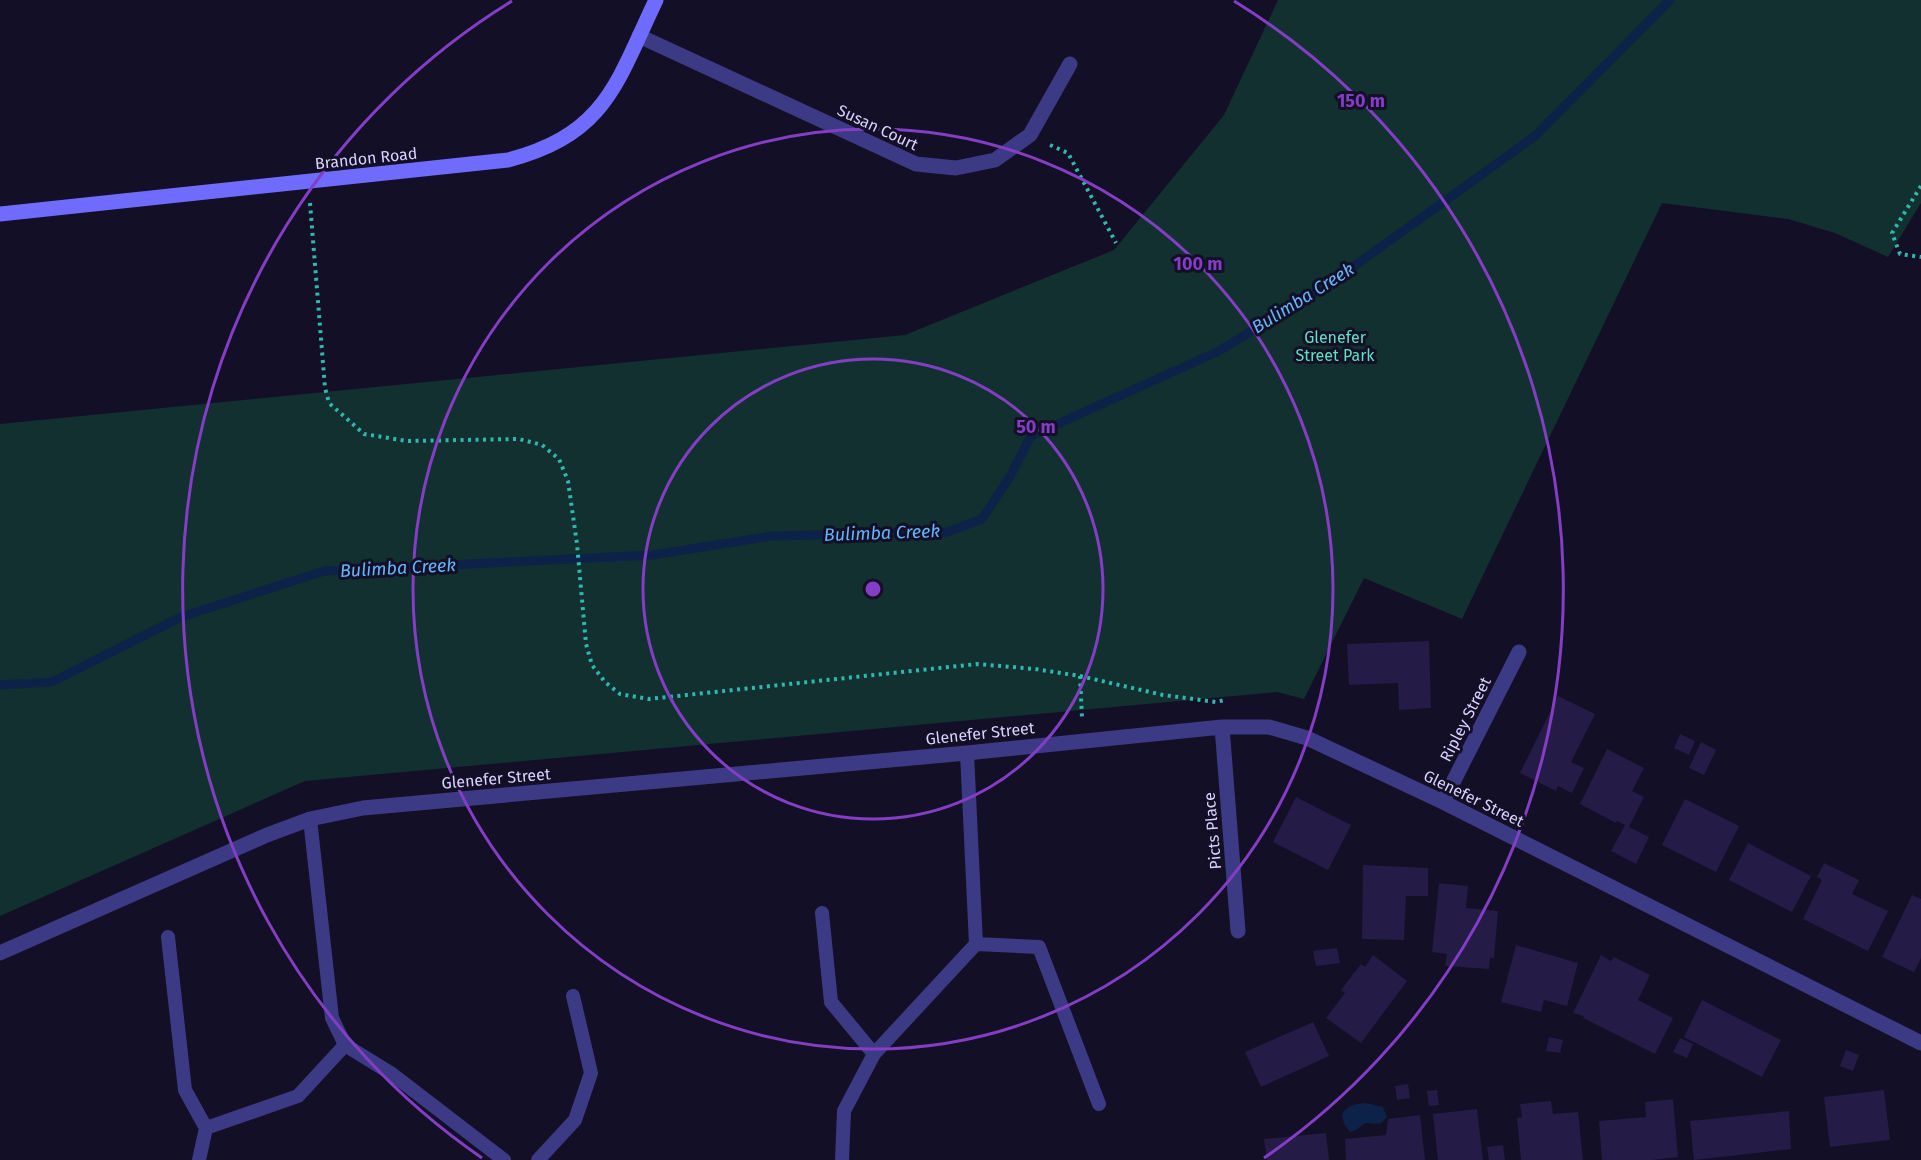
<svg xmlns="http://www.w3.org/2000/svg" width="1921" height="1160" font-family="'Fira Sans',sans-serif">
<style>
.green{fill:#12302f}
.water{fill:#0c2248}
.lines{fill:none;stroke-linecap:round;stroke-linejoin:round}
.stream{stroke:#0c2248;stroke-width:9}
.building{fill:#241b47}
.path{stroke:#2fb8b0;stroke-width:4;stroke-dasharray:3 4.5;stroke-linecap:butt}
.lane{stroke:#3d3a85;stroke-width:14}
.street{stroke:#3d3a85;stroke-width:15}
.secondary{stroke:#6f6bff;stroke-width:15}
.ring{fill:none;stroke:#843dc5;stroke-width:3}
.labels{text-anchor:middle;stroke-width:6;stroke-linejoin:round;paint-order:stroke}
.street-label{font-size:16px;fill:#d9d4ff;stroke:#130f26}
.park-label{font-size:16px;fill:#5fe0c0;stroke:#130f26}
.water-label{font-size:18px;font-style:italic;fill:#62b6ff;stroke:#130f26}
.centre{fill:#843dc5;stroke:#130f26;stroke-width:3}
.ring-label{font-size:18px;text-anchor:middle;font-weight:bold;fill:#843dc5;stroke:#130f26;stroke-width:6;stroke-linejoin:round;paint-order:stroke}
</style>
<rect width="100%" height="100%" fill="#130f26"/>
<path class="green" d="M1278,0h643v203l-33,54 -53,-24 -47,-14 -126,-16 -200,416 -98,-41 -60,121 -27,-7 -972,89 -305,135v-492l905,-89 209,-85 110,-135z"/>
<path class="water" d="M1365,1103l18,4 4,10 -7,7 -15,-1 -9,7 -6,2 -6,-8 -2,-10c6,-9 13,-10 23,-11z"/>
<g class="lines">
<path class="stream" d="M0,685l52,-3 129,-65 143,-46 329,-16 119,-19 175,-4 35,-13 27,-41 22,-42 188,-85 116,-71 200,-144 135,-136"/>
</g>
<path class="building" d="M1429,641l2,67 -32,2 -1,-27 -49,2 -2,-41z
M1558,696l37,18 -24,48 13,6 -12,25 -14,-7 -2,5 -36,-18z
M1680,734l15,7 -6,14 -15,-7z
M1701,742l15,8 -12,25 -15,-7z
M1607,749l37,19 -12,23 12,6 -15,30 20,10 -13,27 -25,-13 14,-26 -8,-4 -1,2 -36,-19z
M1296,797l55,28 -23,45 -55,-28z
M1685,799l54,27 -23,46 -54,-27z
M1748,843l63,33 -19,36 -63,-32z
M1824,863l35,17 -7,14 36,17 -20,40 -65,-32 19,-39 -5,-3z
M1363,865l65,3v28h-22l-2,44 -42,-1z
M1439,883l29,3 -2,22 32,3 -4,47h-4l-1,11 -44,-3 2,-12 -15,-2z
M1912,895l9,4v59l-7,14 -32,-15z
M1516,945l62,18 -11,43 -23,-6 -3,12 -40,-10z
M1337,948l3,15 -24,3 -3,-15z
M1373,955l34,26 -46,62 -35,-25 19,-25 -4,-3 20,-26 4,3z
M1601,955l10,6 3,-4 36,18 -12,25 35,18 -18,36 -72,-36 1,-2 -11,-3z
M1702,1000l79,40 -19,37 -78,-40z
M1313,1022l16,34 -68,31 -16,-35z
M1549,1037l14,3 -3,13 -14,-2z
M1680,1038l13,6 -6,14 -14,-6z
M1846,1050l13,5 -6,16 -13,-5z
M1408,1084l2,14 -13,2 -2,-14z
M1437,1090l2,15 -10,1 -2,-15z
M1884,1090l6,50 -60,7 -6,-50z
M1673,1099l5,58 -26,3h-50l-3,-39 47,-4 -1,-15z
M1551,1101l2,13 25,-2 5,48h-62l-4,-42 5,-1 -2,-13z
M1477,1109l6,51h-45l-5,-46z
M1789,1111l2,38 -97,11 -4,-39z
M1420,1115l5,45h-79l-1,-21 41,-4 2,-16z
M1326,1133l3,27h-62l-3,-21z
M1503,1145l2,15h-16l-2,-13z"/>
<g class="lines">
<path class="path" d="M1050,145l18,8 48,90
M1921,186l-29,47 8,21 21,3
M310,203l15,185 4,15 35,31 43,7 112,-2 23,6 17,14 9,22 9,63 9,100 6,21 13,17 15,12 29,5 328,-35 58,5 45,7 83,19 53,7 9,-2
M1080,676l2,42"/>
<path class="lane" d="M310,819l22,199 13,27 47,29 112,86
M822,913l9,89 43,52
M168,937l17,153 21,38 -7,32
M976,944l63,3 60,157
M206,1128l92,-32 47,-51
M538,1160l37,-40 16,-47 -18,-77
M842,1160l2,-49 30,-57 102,-110 -9,-191"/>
<path class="street" d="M639,36l277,128 40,4 39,-8 35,-25 40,-71
M1222,727l16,204
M1443,802l76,-150
M0,953l267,-118 43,-16 53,-11 604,-55 255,-26h47l38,11 136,64 478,241"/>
<path class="secondary" d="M0,214l508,-54c98,-26 108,-76 148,-160"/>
</g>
<g class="ring">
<circle cx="873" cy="589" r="230"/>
<circle cx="873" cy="589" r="460"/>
<path d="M482 1158A690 690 0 0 1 512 1M1234 1A690 690 0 0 1 1264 1158"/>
</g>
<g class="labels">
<g class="street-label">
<text transform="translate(878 127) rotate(25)" y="6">Susan Court</text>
<text transform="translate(366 158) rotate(-6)" y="6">Brandon Road</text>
<text transform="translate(1465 719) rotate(-63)" y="6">Ripley Street</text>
<text transform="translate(980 733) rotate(-6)" y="6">Glenefer Street</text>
<text transform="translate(496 778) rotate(-5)" y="6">Glenefer Street</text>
<text transform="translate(1474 798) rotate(26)" y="6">Glenefer Street</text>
<text transform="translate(1212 831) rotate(-95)" y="6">Picts Place</text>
</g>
<g class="park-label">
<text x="1335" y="343">Glenefer<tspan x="1335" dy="18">Street Park</tspan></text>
</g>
<g class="water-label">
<text transform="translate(1303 298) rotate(-32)" y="6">Bulimba Creek</text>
<text transform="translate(882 533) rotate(-2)" y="6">Bulimba Creek</text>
<text transform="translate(398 568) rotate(-3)" y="6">Bulimba Creek</text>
</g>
</g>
<circle cx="873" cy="589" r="9" class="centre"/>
<g class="ring-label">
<text x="1361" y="107">150 m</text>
<text x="1198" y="270">100 m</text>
<text x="1036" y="433">50 m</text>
</g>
</svg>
